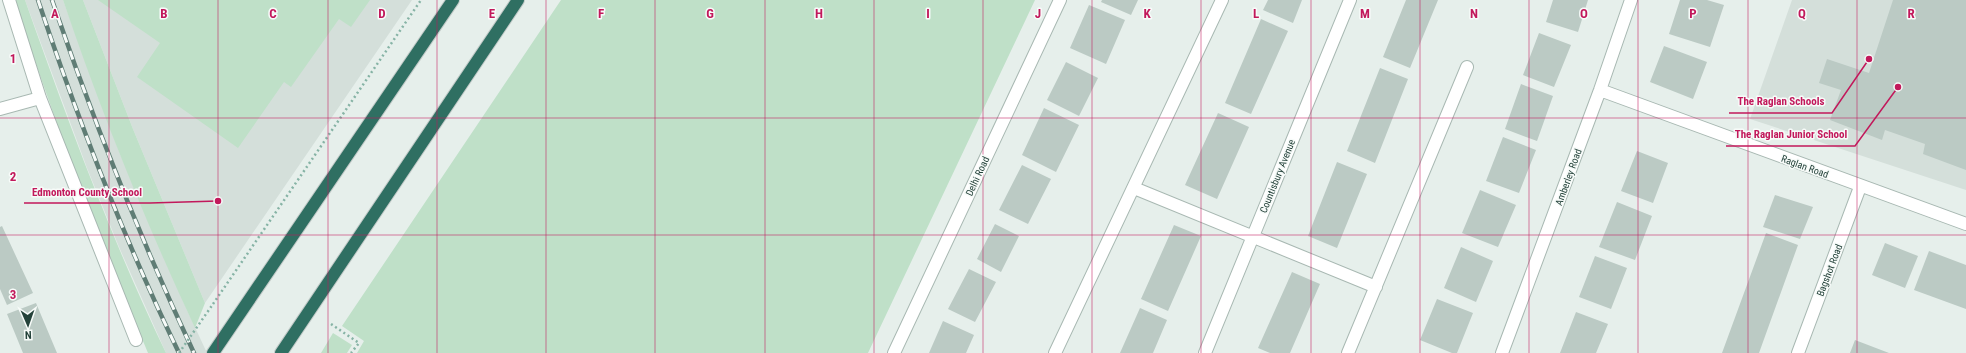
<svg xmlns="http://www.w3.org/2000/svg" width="1966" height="353" font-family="'Roboto Condensed',sans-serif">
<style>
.built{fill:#d4dfda}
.green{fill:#bfe0c8}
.building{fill:#bbcac4}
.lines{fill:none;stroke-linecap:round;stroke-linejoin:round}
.minor-casing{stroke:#a8b8b2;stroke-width:14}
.highway-casing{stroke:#c2cac8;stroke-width:14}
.path{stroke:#86b3a5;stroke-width:2.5;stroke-dasharray:2 3;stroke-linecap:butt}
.minor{stroke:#fff;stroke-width:12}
.highway{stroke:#2f6f62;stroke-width:12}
.rail-casing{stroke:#5f7d75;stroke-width:4.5}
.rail{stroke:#f7fbf9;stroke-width:3;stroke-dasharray:9;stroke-linecap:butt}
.path-bridge{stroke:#86b3a5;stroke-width:2.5;stroke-dasharray:2 3;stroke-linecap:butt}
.grid{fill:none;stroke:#c2185b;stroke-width:1;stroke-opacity:0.55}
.labels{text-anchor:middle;stroke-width:3;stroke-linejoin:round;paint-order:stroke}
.street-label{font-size:10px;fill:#24423a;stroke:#f7fbf9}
.grid-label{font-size:13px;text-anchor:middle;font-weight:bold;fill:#c2185b;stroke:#f7fbf9;stroke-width:3;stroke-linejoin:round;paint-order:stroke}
.leader{fill:none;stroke:#c2185b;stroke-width:1.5}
.callout-dot{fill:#c2185b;stroke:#f7fbf9;stroke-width:1.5}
.callout-label{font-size:11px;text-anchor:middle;font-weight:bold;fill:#c2185b;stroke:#f7fbf9;stroke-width:3;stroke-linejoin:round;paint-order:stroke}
</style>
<rect width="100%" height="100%" fill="#e6efeb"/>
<path class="built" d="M25,0h38l57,154 67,156 20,43h-41l-47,-106 -32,-79z
M83,0h329l-207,303 -72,-174z
M1792,0h174v190l-216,-71z"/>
<path class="green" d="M15,0h10c42,119 86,239 141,353h-18c-49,-116 -95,-233 -133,-353z
M63,0h20l50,129 72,174 -10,25c-50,-107 -94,-216 -132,-328z
M98,0h272l-19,27 -12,-8 -48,68 -7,-5 -46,66 -101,-71 23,-34z
M561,0h474l-167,353h-511l7,-12 -22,-15z
M333,333l19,12 -5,8h-26z"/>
<path class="building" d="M1102,0h36l-7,15 -30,-13z
M1268,0h34l-9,23 -30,-13z
M1406,0h32l-28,68 -27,-11z
M1553,0h35l-10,32 -32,-10z
M1680,0h27l17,5 -14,42 -41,-13z
M1893,0h73v170l-43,-16 2,-10 -40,-14 -3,10 -52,-20 11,-30 -22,-7 8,-24 42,14z
M1089,5l36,15 -19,44 -36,-16z
M1261,19l27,12 -37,83 -26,-11z
M1539,33l32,12 -17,42 -31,-12z
M1664,46l43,16 -14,37 -43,-17z
M1066,62l32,16 -19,38 -32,-16z
M1380,68l28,11 -33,84 -28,-12z
M1521,84l32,12 -16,45 -32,-12z
M1044,108l35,17 -23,47 -34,-17z
M1218,113l31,14 -32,72 -32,-14z
M1503,137l33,13 -17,43 -33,-12z
M1637,151l31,12 -15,40 -32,-12z
M1337,162l30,12 -30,74 -29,-12z
M1022,165l29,14 -23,45 -29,-14z
M1480,190l36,15 -18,42 -36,-14z
M1775,195l38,12 -13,32 -37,-12z
M1617,202l35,14 -17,44 -36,-13z
M995,224l24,12 -18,36 -24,-13z
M1174,225l27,11 -33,75 -27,-12z
M2,226l31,67 -26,12 -7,-16v-62z
M1766,233l32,12 -39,108h-37z
M1885,243l33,13 -13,32 -33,-13z
M1461,247l32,14 -17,41 -32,-14z
M1929,251l37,14v44l-52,-19z
M1595,256l32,12 -16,41 -32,-12z
M969,269l27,13 -21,40 -27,-13z
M1292,272l28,12 -30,69h-20l-12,-5z
M1437,299l36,14 -16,40h-5l-32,-13z
M36,303l21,50h-34l-16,-39z
M1140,308l27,12 -14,33h-33z
M1576,312l32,12 -12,29h-36z
M943,321l31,14 -8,18h-37z
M1855,340l34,13h-39z"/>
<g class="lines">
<defs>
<path id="minor" d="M9,0l31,98 96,242
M1600,90l366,134
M0,109l40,-11
M1134,188l242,99
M894,353l166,-353
M1055,353l167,-353
M1205,353l145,-353
M1348,353l119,-286
M1502,353l98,-263 31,-90
M1798,353l62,-166"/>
<path id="highway" d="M213,353l240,-353
M281,353l237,-353"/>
</defs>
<use href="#minor" class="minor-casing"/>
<use href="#highway" class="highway-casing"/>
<path class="path" d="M213,304l208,-304
M331,324l28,19 -8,10"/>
<use href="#minor" class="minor"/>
<use href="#highway" class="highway"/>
<defs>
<path id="rail" d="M38,0c40,120 86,239 141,353
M52,0c41,120 88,238 142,353"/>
</defs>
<use href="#rail" class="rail-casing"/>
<use href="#rail" class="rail"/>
<path class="path-bridge" d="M179,353l34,-49"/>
</g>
<path class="grid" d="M109,0v353M218,0v353M328,0v353M437,0v353M546,0v353M655,0v353M765,0v353M874,0v353M983,0v353M1092,0v353M1201,0v353M1311,0v353M1420,0v353M1529,0v353M1638,0v353M1748,0v353M1857,0v353M0,118h1966M0,235h1966"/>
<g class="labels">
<g class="street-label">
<text transform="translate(1805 166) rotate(20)" y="4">Raglan Road</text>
<text transform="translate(977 176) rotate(-65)" y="4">Delhi Road</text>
<text transform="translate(1277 176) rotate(-68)" y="4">Countisbury Avenue</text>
<text transform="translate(1568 177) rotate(-70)" y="4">Amberley Road</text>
<text transform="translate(1829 270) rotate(-69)" y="4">Bagshot Road</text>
</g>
</g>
<g class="grid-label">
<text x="55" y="18">A</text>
<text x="164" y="18">B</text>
<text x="273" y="18">C</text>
<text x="382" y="18">D</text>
<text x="492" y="18">E</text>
<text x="601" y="18">F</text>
<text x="710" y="18">G</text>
<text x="819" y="18">H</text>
<text x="928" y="18">I</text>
<text x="1038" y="18">J</text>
<text x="1147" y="18">K</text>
<text x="1256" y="18">L</text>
<text x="1365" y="18">M</text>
<text x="1474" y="18">N</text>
<text x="1584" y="18">O</text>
<text x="1693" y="18">P</text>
<text x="1802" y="18">Q</text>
<text x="1911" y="18">R</text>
<text x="13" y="63">1</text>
<text x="13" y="181">2</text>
<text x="13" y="299">3</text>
</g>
<path class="leader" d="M1869 59L1832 113H1729M1898 87L1855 146H1726M218 201L150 203H24"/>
<g class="callout-dot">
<circle cx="1869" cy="59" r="4"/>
<circle cx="1898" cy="87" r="4"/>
<circle cx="218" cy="201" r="4"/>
</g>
<g class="callout-label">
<text x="1781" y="105">The Raglan Schools</text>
<text x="1791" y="138">The Raglan Junior School</text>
<text x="87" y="196">Edmonton County School</text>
</g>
<g transform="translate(28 325) rotate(178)" stroke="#f7fbf9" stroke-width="3" paint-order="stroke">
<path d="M0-3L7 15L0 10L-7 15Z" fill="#24423a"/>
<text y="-6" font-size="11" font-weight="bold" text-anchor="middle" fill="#24423a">N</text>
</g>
</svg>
